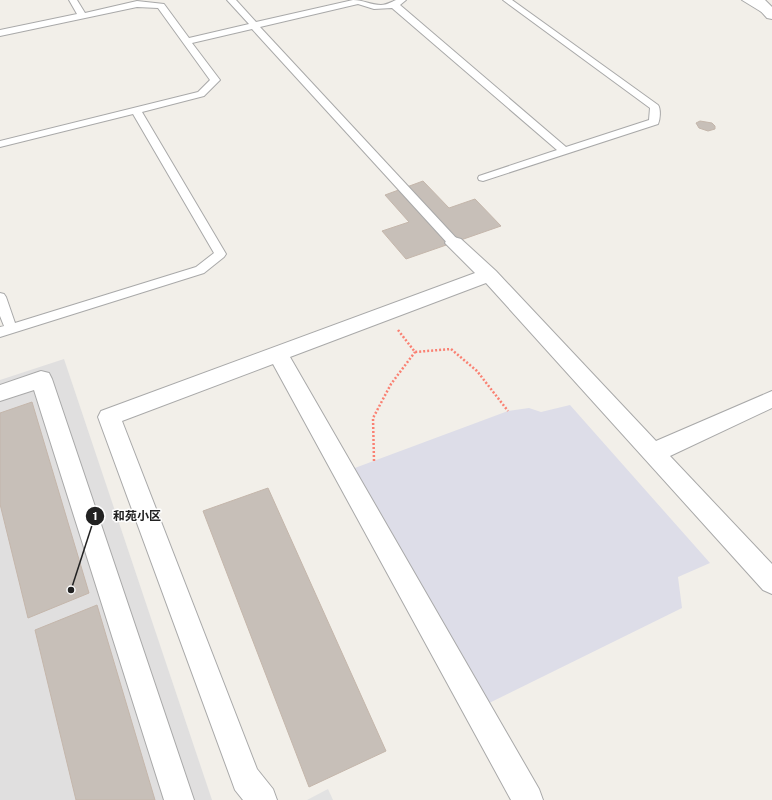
<svg xmlns="http://www.w3.org/2000/svg" width="772" height="800" font-family="'Public Sans','Noto Sans SC',sans-serif">
<style>
.residential{fill:#e0dfdf}
.parking{fill:#e2e2e2}
.plaza{fill:#dddde8}
.building{fill:#c7bfb8;stroke:#c4b6ab}
.lines{fill:none;stroke-linecap:round;stroke-linejoin:round}
.service-casing{stroke:#a9a9a9;stroke-width:2}
.minor-casing{stroke:#a9a9a9;stroke-width:2}
.tertiary-casing{stroke:#a9a9a9;stroke-width:2}
.path{stroke:#fa8072;stroke-width:2.5;stroke-dasharray:2 2;stroke-linecap:butt}
.service{fill:#fff;fill-rule:evenodd}
.minor{fill:#fff;fill-rule:evenodd}
.tertiary{fill:#fff;fill-rule:evenodd}
.leader{fill:none;stroke:#222;stroke-width:1.5}
.callout-dot{fill:#222;stroke:#fff;stroke-width:1.5}
.mark-label{font-size:12px;text-anchor:middle;font-weight:bold;fill:#fff}
.callout-label{font-size:12px;text-anchor:middle;font-weight:bold;fill:#222;stroke:#fff;stroke-width:3;stroke-linejoin:round;paint-order:stroke}
</style>
<rect width="100%" height="100%" fill="#f2efe9"/>
<path class="residential" d="M64,359l148,441h-212v-420z"/>
<path class="parking" d="M328,789l5,11h-26z"/>
<path class="plaza" d="M570,405l140,158 -32,14 4,31 -205,101 -133,-237 164,-61 21,-3 12,4z"/>
<path class="building" d="M700,121l12,2 3,3v3l-7,2 -9,-3 -3,-5z
M423,181l26,27 26,-9 26,27 -95,33 -24,-28 27,-9 -24,-27z
M32,402l57,191 -61,25 -28,-114v-91z
M268,488l118,263 -77,36 -106,-276z
M97,605l58,195h-79l-41,-170z"/>
<g class="lines">
<defs>
<path id="service" d="M69,0h8l8,13 52,-12 27,3 25,34 60,-14 -22,-24h9l20,22 97,-22c10,0 18,5 28,5 6,0 10,-3 15,-5 3,0 7,0 10,0l-6,5 166,142 83,-27 1,-12 -147,-108h9l146,105c3,4 2,15 0,19l-175,57 -4,-1 -1,-2 1,-2 78,-26 -165,-142 -18,1 -16,-5 -98,23 198,213 2,3 -2,3h-8l-198,-217 -60,14 28,37 -16,16 -62,16 84,142 -2,3 -20,16 -204,64v-10l4,-1 -4,-10v-23l4,1 2,3 9,26 181,-56 18,-14 -81,-139 -133,33v-6l198,-49 12,-12 -52,-72 -21,-1 -137,29v-6l77,-16z
M742,0h10l19,10 1,2 -4,3 -3,-1z"/>
<path id="minor" d="M454,237l7,2 35,32 160,170 116,-50v17l-102,48 102,108v30l-9,-4 -277,-307 -196,74 249,432 4,11h-32l-238,-436 -151,57 135,348 16,20 4,11h-34l-8,-10 -4,-11 -133,-362 3,-6 374,-138 -30,-30 2,-4z
M41,371l8,2 3,6 142,421h-30l-130,-410 -34,11v-16z"/>
<path id="tertiary" d="M751,0h14l7,7v12l-5,-1z"/>
</defs>
<use href="#service" class="service-casing"/>
<use href="#minor" class="minor-casing"/>
<use href="#tertiary" class="tertiary-casing"/>
<path class="path" d="M398,330l17,22 36,-3 26,22 31,40
M374,461l-1,-43 18,-34 24,-32"/>
<use href="#service" class="service"/>
<use href="#minor" class="minor"/>
<use href="#tertiary" class="tertiary"/>
</g>
<path class="leader" d="M71 590L95 516"/>
<g class="callout-dot">
<circle cx="71" cy="590" r="4"/>
<circle cx="95" cy="516" r="10"/>
</g>
<g class="mark-label">
<text x="95" y="520">1</text>
</g>
<g class="callout-label">
<text x="137" y="520">和苑小区</text>
</g>
</svg>
